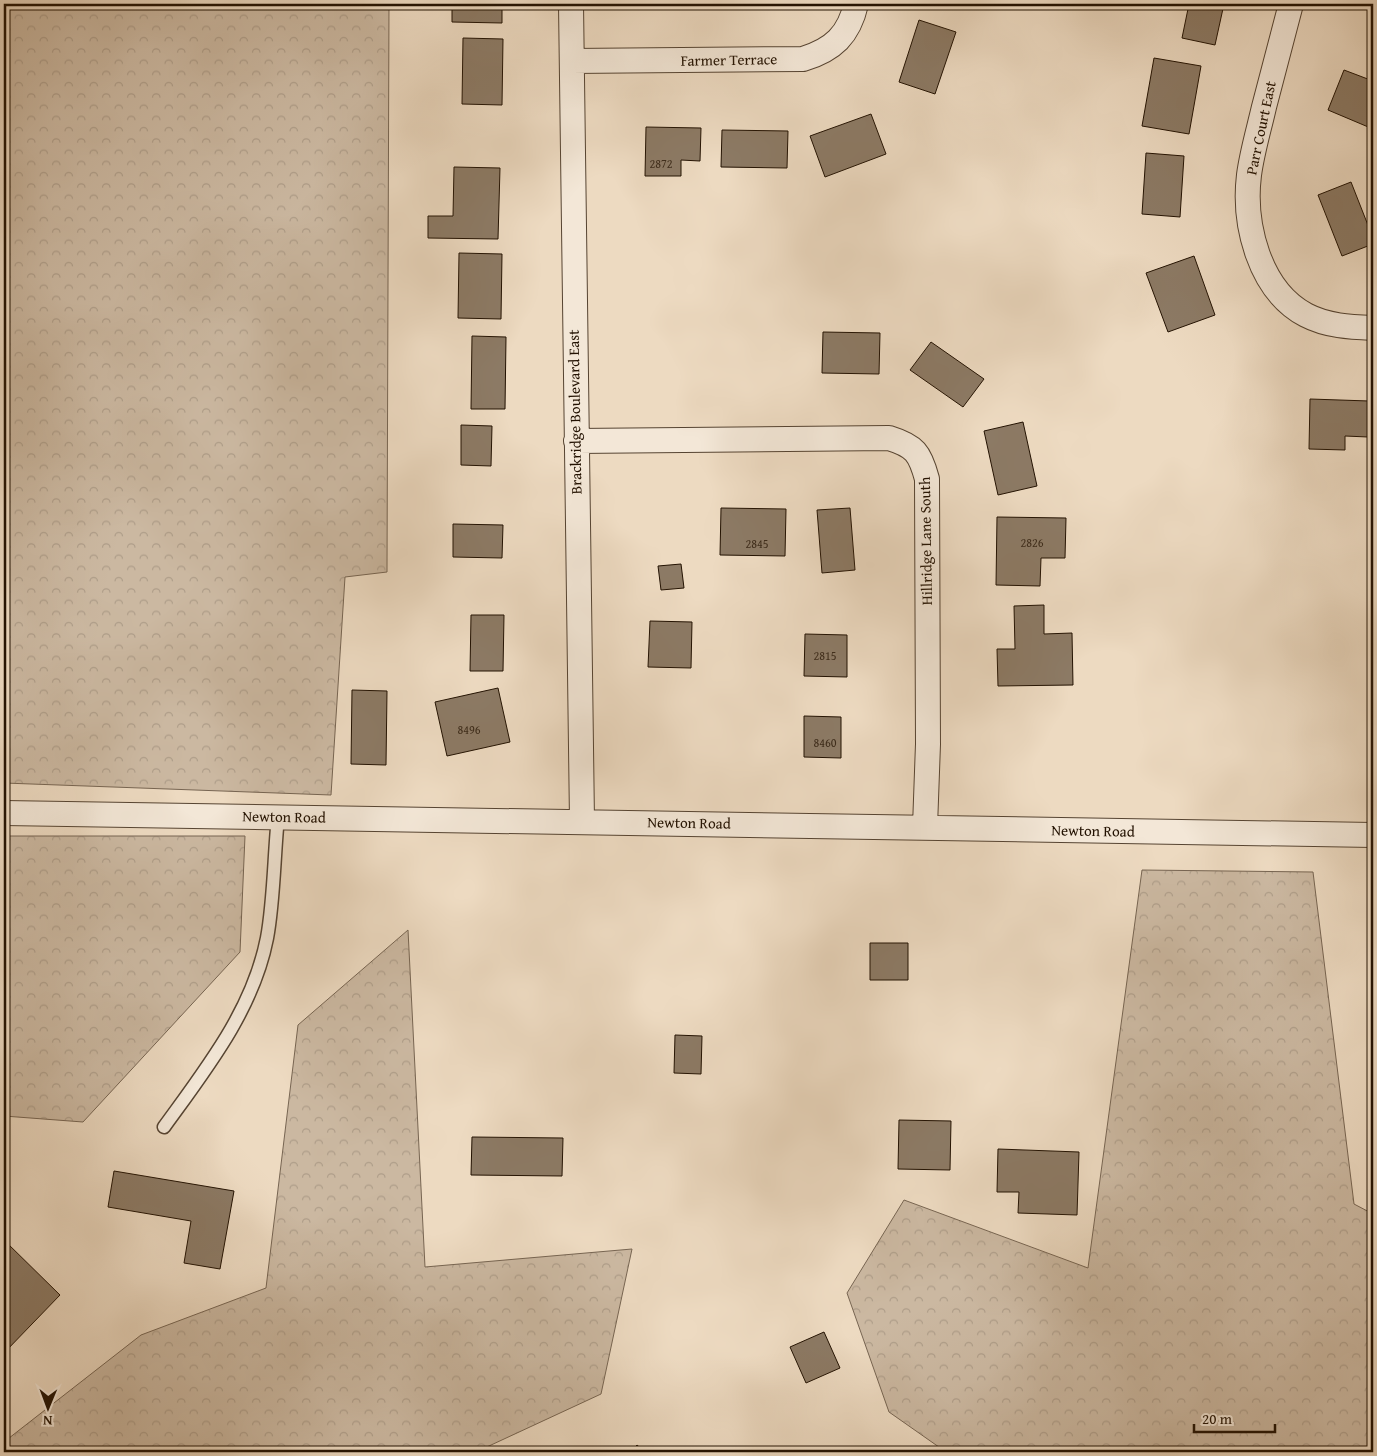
<svg xmlns="http://www.w3.org/2000/svg" width="1377" height="1456" font-family="'Gentium Book Plus',serif">
<style>
.forest{fill:url(#forest-crowns);stroke:#776552}
.building{fill:#8c7a65;stroke:#231202}
.lines{fill:none;stroke-linecap:round;stroke-linejoin:round}
.lane-casing{stroke:#564432;stroke-width:15}
.street-casing{stroke:#564432;stroke-width:26}
.lane{stroke:#f3e7d7;stroke-width:12}
.street{stroke:#f3e7d7;stroke-width:24}
.labels{text-anchor:middle;stroke-width:4;stroke-linejoin:round;paint-order:stroke}
.number-label{font-size:12px;fill:#3d2c1b}
.street-label{font-size:15px;fill:#231202;stroke:#f3e7d7}
</style>
<defs>
<pattern id="forest-crowns" width="20" height="18" patternUnits="userSpaceOnUse" patternTransform="scale(1.25)"><rect width="20" height="18" fill="#cbb8a1"/><path d="M2 6a3 3 0 1 1 6 0M12 15a3 3 0 1 1 6 0" fill="none" stroke="#ae9d89"/></pattern>
</defs>
<rect width="100%" height="100%" fill="#eddac1"/>
<filter id="stains"><feTurbulence type="fractalNoise" baseFrequency=".004" numOctaves="4"/><feColorMatrix values="0 0 0 0 .2 0 0 0 0 .09 0 0 0 0 .02 0 0 0 .5 -.17"/></filter>
<radialGradient id="worn" r=".72"><stop offset=".6" stop-color="#630" stop-opacity="0"/><stop offset="1" stop-color="#630" stop-opacity=".3"/></radialGradient>
<path class="forest" d="M4,4h385l-2,568 -42,5 -14,218 -327,-12z
M4,836h241l-5,116 -157,170 -79,-6z
M1142,870l171,2 41,332 19,10v238h-427l-57,-40 -42,-119 57,-93 184,68z
M408,930l17,337 207,-18 -31,145 -125,58h-472v-10l137,-107 125,-47 32,-263z"/>
<path class="building" d="M452,4h50v19l-50,-1z
M1189,4h35l-9,41 -33,-7z
M1362,4h11v4l-11,-3z
M919,20l37,12 -21,62 -36,-12z
M463,38l40,1 -1,66 -40,-1z
M1154,58l47,8 -12,68 -47,-8z
M1344,70l29,11v48l-45,-19z
M871,114l15,40 -61,23 -15,-41z
M646,127l55,1 -1,33 -19,-1v16h-36z
M722,130l66,1 -1,37 -66,-1z
M1146,153l38,3 -4,61 -38,-3z
M454,167l46,1 -2,71 -70,-1v-22h25z
M1351,182l22,56v6l-31,12 -24,-61z
M459,253l43,1 -1,65 -43,-1z
M1194,256l21,59 -47,17 -22,-59z
M823,332l57,1 -1,41 -57,-1z
M472,336l34,1 -1,72h-34z
M931,342l53,37 -21,28 -53,-37z
M1310,399l59,2 -1,36 -23,-1v14l-36,-1z
M1023,422l14,64 -39,9 -14,-64z
M461,425l31,1 -1,40 -30,-1z
M721,508l65,1 -1,47 -65,-1z
M850,508l5,62 -33,3 -5,-63z
M997,517l69,1 -1,40h-24l-1,28 -44,-1z
M453,524l50,1 -1,33 -49,-1z
M681,564l3,24 -23,2 -3,-24z
M1044,605v29l28,-1 1,52 -75,1 -1,-37h18l-1,-43z
M471,615h33l-1,56h-33z
M650,621l42,1 -1,46 -43,-1z
M805,634l42,1v42l-43,-1z
M498,688l12,54 -63,14 -12,-54z
M352,690l35,1 -1,74 -35,-1z
M804,716l37,1v41l-37,-1z
M870,943h38v37h-38z
M675,1035l27,1 -1,38 -27,-1z
M899,1120l52,1 -1,49 -52,-1z
M472,1137l91,1 -1,38 -91,-1z
M998,1149l81,3 -2,63 -59,-2 1,-21h-22z
M114,1171l120,20 -14,78 -36,-6 7,-42 -83,-14z
M4,1240l56,55 -56,58z
M824,1332l16,36 -34,15 -16,-36z
M637,1445l8,7h-15z"/>
<g class="lines">
<defs>
<path id="lane" d="M164,1127c42,-58 89,-117 103,-189 7,-37 7,-83 11,-121"/>
<path id="street" d="M571,4l11,817
M1291,4c-9,34 -18,69 -27,103 -5,22 -12,45 -15,68 -6,49 10,115 57,140 21,11 44,12 67,13
M572,61l231,-2c30,-9 46,-24 53,-55
M576,441l313,-3c26,8 31,15 38,41l1,265 -3,83
M4,813l1369,22"/>
</defs>
<use href="#lane" class="lane-casing"/>
<use href="#street" class="street-casing"/>
<use href="#lane" class="lane"/>
<use href="#street" class="street"/>
</g>
<g class="labels">
<g class="number-label">
<text x="661" y="168">2872</text>
<text x="1032" y="547">2826</text>
<text x="757" y="548">2845</text>
<text x="825" y="660">2815</text>
<text x="469" y="734">8496</text>
<text x="825" y="747">8460</text>
</g>
<g class="street-label">
<text transform="translate(729 60) rotate(-1)" y="5">Farmer Terrace</text>
<text transform="translate(1261 128) rotate(-78)" y="5">Parr Court East</text>
<text transform="translate(575 412) rotate(-91)" y="5">Brackridge Boulevard East</text>
<text transform="translate(926 541) rotate(-91)" y="5">Hillridge Lane South</text>
<text transform="translate(284 817) rotate(1)" y="5">Newton Road</text>
<text transform="translate(689 823) rotate(1)" y="5">Newton Road</text>
<text transform="translate(1093 831) rotate(1)" y="5">Newton Road</text>
</g>
</g>
<rect width="1377" height="1456" fill="none" stroke="#eddac1" stroke-width="20"/>
<rect x="5" y="5" width="1367" height="1446" fill="none" stroke="#231202" stroke-width="2.5"/>
<rect x="10" y="10" width="1357" height="1436" fill="none" stroke="#231202"/>
<g transform="translate(48 1408) rotate(181)" stroke="#f3e7d7" stroke-width="4" paint-order="stroke">
<path d="M0-4L9 19L0 12L-9 19Z" fill="#231202"/>
<text y="-8" font-size="14" font-weight="bold" text-anchor="middle" fill="#231202">N</text>
</g>
<path d="M1194 1424v8h81v-8" fill="none" stroke="#231202" stroke-width="2.5"/>
<text x="1202" y="1424" font-size="15" fill="#231202" stroke="#f3e7d7" stroke-width="4" paint-order="stroke">20 m</text>
<rect width="100%" height="100%" filter="url(#stains)"/>
<rect width="100%" height="100%" fill="url(#worn)"/>
</svg>
